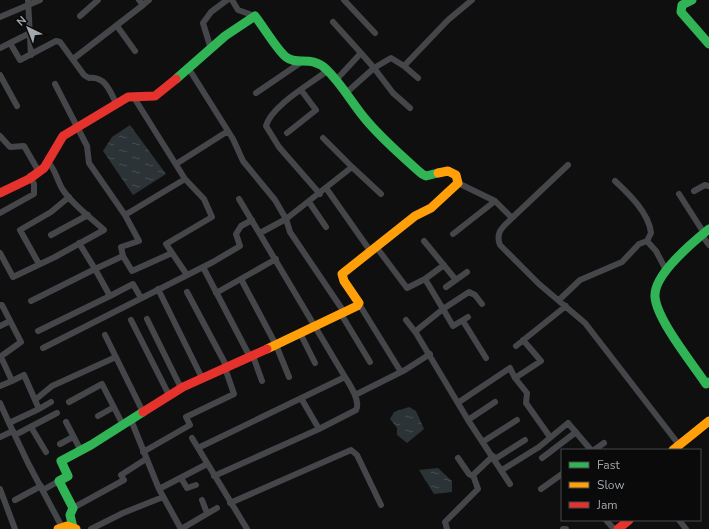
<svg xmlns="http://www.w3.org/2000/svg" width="709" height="529" font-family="'Nunito Sans',sans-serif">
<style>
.water{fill:url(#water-ripples)}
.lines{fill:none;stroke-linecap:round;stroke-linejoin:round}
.street{stroke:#454649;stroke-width:6}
.fast{stroke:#30b455;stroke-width:9}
.slow{stroke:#ff9f0a;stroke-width:9}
.jam{stroke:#e5322d;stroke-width:9}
</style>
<defs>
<pattern id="water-ripples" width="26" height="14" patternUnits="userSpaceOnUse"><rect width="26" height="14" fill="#2b3337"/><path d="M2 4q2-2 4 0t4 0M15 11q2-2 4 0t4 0" fill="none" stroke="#474e51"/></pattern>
</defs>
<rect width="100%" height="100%" fill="#0f0f10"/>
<path class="water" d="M130,125l36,49 -33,21 -30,-44 9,-14z
M409,407l7,4 8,18 -17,14 -10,-8v-7l-7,-9 4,-7z
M438,468l14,13v11l-18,2 -15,-24z"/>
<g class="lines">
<path class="street" d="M28,0l3,55
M139,0l4,5 6,-5
M232,0l6,10 17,6
M344,0l31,33
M80,16l18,-16
M0,17l40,-17
M333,22l28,31
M117,26l18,25
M10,43l20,-10
M0,48l10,-5 10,17 36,-19 4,1 24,33 5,3c16,-2 21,13 27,25
M211,49l-8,-26 8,-11 16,-12
M73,59l70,-54
M404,66l44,-46 24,-20
M189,69l44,70 10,22 32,39 11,19 66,-52 29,27
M0,75l17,31
M336,80l25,-27 13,15 17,-10 13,8 14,12
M55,84l32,62 2,17 36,52 60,-36
M256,93l47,-32
M346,93l28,-25 19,25 17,15
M133,96l52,83 19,20 8,18 -46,27 21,31
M287,133l29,-23 -15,-20
M0,136l10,11 14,-1 15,26
M323,138l29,29
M176,164l52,-33
M615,181c14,13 34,32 36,52l-4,8
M458,183l37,18 17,17c-9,9 -17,14 -12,27l39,39 46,39 95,123
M326,188l45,64
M694,191l11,-6 4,1
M320,194l-41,-47 -13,-21c5,-20 44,-42 61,-55
M679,194l25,39 -2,2 7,10
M239,199l106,178
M309,202l17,25
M0,213l34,-19v-10l-4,-8
M512,218l56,-53
M260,233l26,-14 4,13 54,80
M453,234l42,-33
M51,235l37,-20
M424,241l32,39
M377,248l30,40 18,-9 19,-14
M0,253l13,24 42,-20 49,-27c-14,-13 -31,-25 -41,-40 -6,-9 -7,-20 -15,-28
M123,256l-2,-9 18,-6 -14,-26
M39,264l-19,-34 31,-18 18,-15
M203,267l47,90
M241,279l35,66 13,32
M425,279l18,30 -26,21 -1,3 52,87 42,64
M446,287l21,-15
M158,289l44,89
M187,292l40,75
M216,293l60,-34
M141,298l-8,-14 -23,12 -15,-27 28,-13 9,15 40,-18
M559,300l21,-20 42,-18 17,-18 8,-3 9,10 10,19
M31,301l64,-32 -16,-26
M359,304l42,68
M0,305h2l19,37 -21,15
M341,314l29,48
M468,317l-15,9 -10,-17 26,-17 6,3 7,9
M147,319l34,69
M131,320l38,75
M406,320l10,13
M463,321l23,37
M0,326l10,-5
M38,331l72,-35
M300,333l15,30
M105,335l38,77
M523,340l18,21 -26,17 12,15 -1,10 24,34
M516,346l50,-40
M43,348l170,-86 27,-16 -4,-12 5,-8 11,-6
M253,356l9,25
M1,357l11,24 12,-6 15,34 -30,14 19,40 34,64
M0,386l12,-5
M355,395l50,-25 25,-16
M301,398l18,31
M35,400l17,-14 64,-29
M69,402l33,-18 21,41
M459,402l51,-34 5,10
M0,403l9,20
M39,409l12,-7
M98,416l16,-9
M131,420l28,69 22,40
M468,420l27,-18
M66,422l15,29
M31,427l15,25
M15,435l42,-22
M0,437l13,-6
M192,438l55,91
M484,441l33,-21
M60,444l13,-7
M198,448l147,-71c5,8 16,24 11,33l-37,19 -105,47
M594,450l10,-7
M143,452l47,-27 -4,-8 48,-23 -9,-26
M458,458l11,16 4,2
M542,458l34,-26
M495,459l30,-19
M502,470l37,-23 29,-24 23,27
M181,478l6,10 9,-3
M0,489l15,40
M159,489l48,-25
M541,489l21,-15
M43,490l16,-9
M15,500l26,-14
M202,500l5,13
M230,503l121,-53 6,5 24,50
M73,508l51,-28 -3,-5 25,-16
M606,520l8,9
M679,520l7,9
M91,529l32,-16 40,-16
M181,529l36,-21
M447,529l-2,-7 33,-33 -5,-14 20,-19
M563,529h3"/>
<path class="fast" d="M692,0l-10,5 -1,7 28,32
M176,79l49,-43 30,-20c8,10 22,34 31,41 11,9 25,-2 40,12 16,15 27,36 41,52 17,20 36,36 55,53l4,2 12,-3
M709,229c-16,13 -56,46 -54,68 2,23 37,66 51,87l3,-2
M73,527l-3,-12 3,-7 -14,-27 9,-5 -7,-15 30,-16 52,-33"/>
<path class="slow" d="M267,349l90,-43 2,-3 -15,-22 -2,-7 73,-58 16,-8 27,-25 -2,-8 -8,-4 -10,2
M673,450l36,-29
M58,529l9,-3 9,3"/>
<path class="jam" d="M0,193l29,-14 15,-11 19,-32 65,-39 27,-1 21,-17
M143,412l40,-25 84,-38
M618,529l11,-9"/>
</g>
<rect x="561" y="449" width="140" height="72" fill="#0a0a0b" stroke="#47494d"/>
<rect x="569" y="462" width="20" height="6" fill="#30b455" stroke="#47494d"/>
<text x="597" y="469" font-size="12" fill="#a2a8af">Fast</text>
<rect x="569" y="482" width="20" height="6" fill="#ff9f0a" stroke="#47494d"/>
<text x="597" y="489" font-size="12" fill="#a2a8af">Slow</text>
<rect x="569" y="502" width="20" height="6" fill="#e5322d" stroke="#47494d"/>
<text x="597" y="509" font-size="12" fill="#a2a8af">Jam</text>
<g transform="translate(28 28) rotate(317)" stroke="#0a0a0b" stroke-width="3" paint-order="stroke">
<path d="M0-3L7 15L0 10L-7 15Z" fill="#a2a8af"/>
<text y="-6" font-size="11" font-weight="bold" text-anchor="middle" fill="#a2a8af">N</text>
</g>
</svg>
